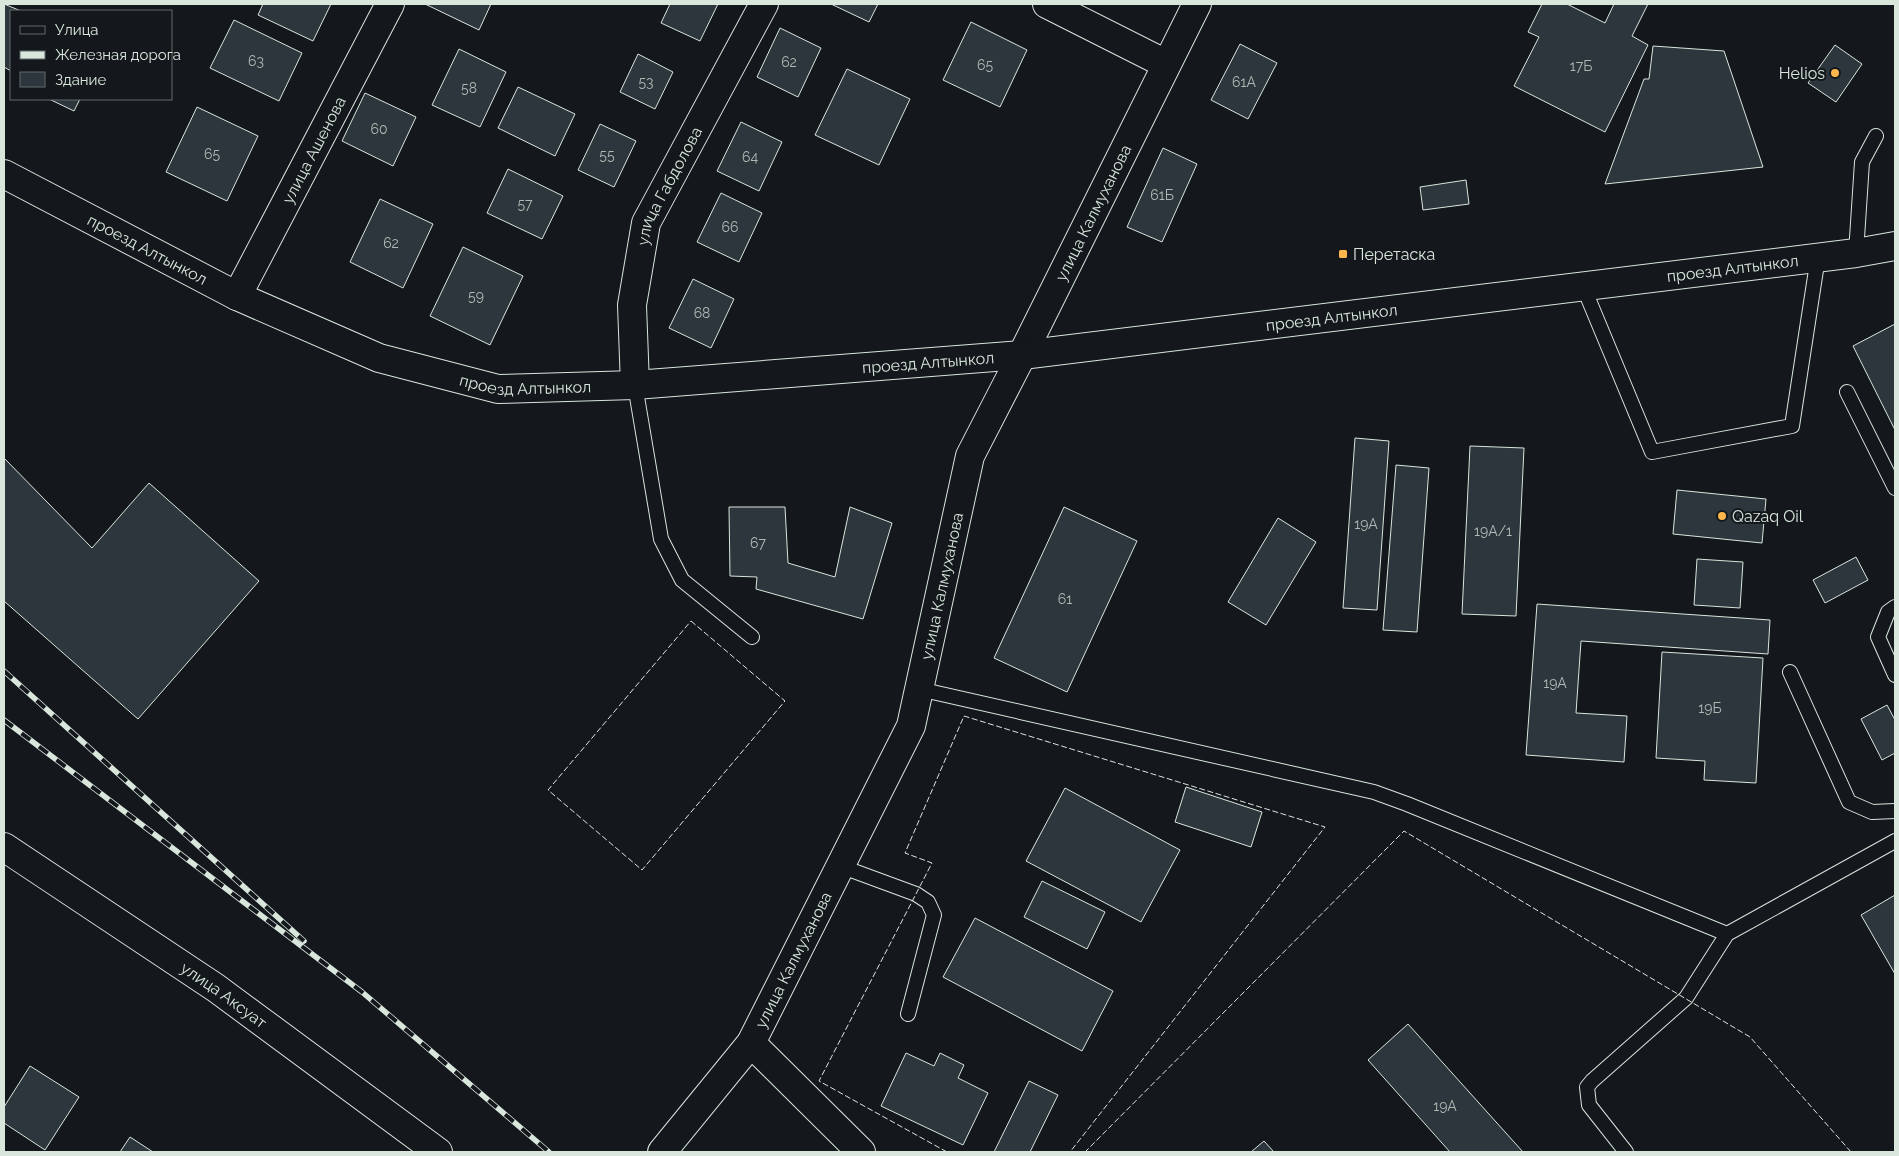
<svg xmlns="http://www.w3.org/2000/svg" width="1899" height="1156" font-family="Raleway,sans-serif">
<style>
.building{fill:#2c363c;stroke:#d8e6dc}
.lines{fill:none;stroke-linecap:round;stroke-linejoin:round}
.lane-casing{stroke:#d8e6dc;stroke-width:16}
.street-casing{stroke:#d8e6dc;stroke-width:30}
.secondary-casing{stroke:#d8e6dc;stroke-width:30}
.lane{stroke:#14181c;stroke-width:14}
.street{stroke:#14181c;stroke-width:28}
.secondary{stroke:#14181c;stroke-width:28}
.rail-casing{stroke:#d8e6dc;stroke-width:5.5}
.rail{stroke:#14181c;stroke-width:4;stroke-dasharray:11;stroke-linecap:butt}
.fence{stroke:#d8e6dc;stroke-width:1;stroke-dasharray:6 2.5;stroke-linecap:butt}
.poi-dot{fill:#ffb74d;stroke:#14181c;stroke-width:2}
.labels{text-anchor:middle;stroke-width:4;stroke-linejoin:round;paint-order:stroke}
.number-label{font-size:14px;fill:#adbab4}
.poi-label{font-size:16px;fill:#d8e6dc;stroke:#14181c;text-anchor:start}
.street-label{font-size:16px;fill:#d8e6dc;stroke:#14181c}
</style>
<rect width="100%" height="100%" fill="#14181c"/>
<path class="building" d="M4,4l17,7h-10v60l-7,-4z
M263,4h68l-18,37 -55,-26z
M425,4h66l-12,26z
M670,4h48l-18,37 -39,-18z
M831,4h47l-9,18z
M1542,4h25l38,19 9,-19h34l-16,32 16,9 -43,87 -91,-46 25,-49 -11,-5z
M234,20l68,33 -23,48 -69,-33z
M971,22l56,28 -27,57 -57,-27z
M780,28l41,20 -23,49 -41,-20z
M1240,44l37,19 -29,56 -37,-19z
M1835,45l27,19 -26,38 -28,-19z
M1653,46l71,5 39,116 -158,17 39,-105h5z
M459,49l47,23 -26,55 -48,-22z
M638,54l35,18 -18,37 -35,-17z
M847,69l63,30 -31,66 -64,-30z
M518,87l57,27 -20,42 -57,-28z
M365,93l51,24 -23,49 -51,-25z
M49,99h31l-6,12z
M197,107l61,29 -31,65 -61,-29z
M741,122l41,20 -23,49 -42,-20z
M600,124l36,17 -22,46 -36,-17z
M1163,148l34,16 -35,78 -35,-15z
M508,169l55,27 -21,43 -55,-26z
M1466,180l3,24 -46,6 -3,-23z
M721,193l41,20 -23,49 -42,-20z
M380,199l53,25 -30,64 -53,-26z
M463,247l60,29 -33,69 -60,-29z
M693,279l41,20 -23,49 -42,-20z
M1895,324v106l-42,-84z
M1355,438l34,3 -12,169 -34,-2z
M1470,446l54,2 -8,168 -54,-2z
M4,458l88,90 57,-65 110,98 -121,138 -134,-118z
M1396,465l33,3 -12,164 -34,-2z
M1677,490l89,9 -4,44 -89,-9z
M729,507h56l3,56 47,14 15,-70 42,16 -29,96 -107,-30 1,-12 -27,-1z
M1064,507l73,34 -70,151 -73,-34z
M1278,518l38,24 -50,83 -38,-23z
M1856,557l12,23 -43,23 -12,-23z
M1697,559l46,3 -3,46 -46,-3z
M1537,604l233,16 -2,34 -187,-13 -5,72 51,3 -3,46 -98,-7z
M1662,652l101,6 -7,125 -52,-3 1,-19 -49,-3z
M1887,705l8,15v33l-13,7 -21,-41z
M1186,787l76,25 -11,35 -76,-25z
M1065,788l115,62 -39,72 -115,-61z
M1042,881l63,31 -18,37 -63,-32z
M1895,895v79l-34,-59z
M975,918l138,73 -31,60 -139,-74z
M1408,1024l115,128h-73l-82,-92z
M906,1053l28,13 6,-13 24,12 -6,13 30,15 -25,52 -82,-39z
M30,1066l49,31 -34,53 -41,-27v-16z
M1029,1081l29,14 -28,57h-36z
M130,1137l23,15h-33z
M1264,1141l10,11h-23z"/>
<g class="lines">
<defs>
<path id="lane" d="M1856,253l6,-91 14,-26
M1583,286l69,166 140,-26 26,-169
M635,385l26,154 21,41 70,57
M1847,392l48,96
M1895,607l-7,5 -10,25 17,38
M1790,672l59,130 23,10 23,-1
M919,689l455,103 33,12 320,130
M840,866l76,28 12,8 6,13 -26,99
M1626,1152l-37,-47 -2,-18 5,-6 94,-83 41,-64 168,-93"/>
<g id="street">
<path d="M1047,4l119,60"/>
<path id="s1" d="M237,296l153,-292"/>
<path id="s2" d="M1022,355l175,-351"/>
<path id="s3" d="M635,385l-3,-80 14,-82 118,-219"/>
<path id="s4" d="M4,847l212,141 222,164"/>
<path d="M751,1043l110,109"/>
</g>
<g id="secondary">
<path id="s5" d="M4,174l233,122 142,62 119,31 137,-4 387,-30 834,-102 39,-7"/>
<path id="s6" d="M662,1152l89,-109 160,-317 59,-270 52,-101"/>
</g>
</defs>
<use href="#lane" class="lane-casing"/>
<use href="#street" class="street-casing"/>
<use href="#secondary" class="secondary-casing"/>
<use href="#lane" class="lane"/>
<use href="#street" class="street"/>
<use href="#secondary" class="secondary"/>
<defs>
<path id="rail" d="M4,671l300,270
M4,720l358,272 187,160"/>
</defs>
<use href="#rail" class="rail-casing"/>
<use href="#rail" class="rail"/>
<path class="fence" d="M691,621l94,80 -143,169 -94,-80z
M947,1152l-128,-71 113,-218 -27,-10 59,-137 361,111 -255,325
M1088,1152l-2,-1 318,-320 346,206 101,115"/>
</g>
<g class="poi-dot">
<circle cx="1835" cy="73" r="5"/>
<rect x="1338" y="249" width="10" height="10" rx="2.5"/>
<circle cx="1722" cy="516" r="5"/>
</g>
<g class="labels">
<g class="number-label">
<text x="256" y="66">63</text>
<text x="789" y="67">62</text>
<text x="985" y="70">65</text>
<text x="1581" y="71">17Б</text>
<text x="646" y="87">53</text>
<text x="1244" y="87">61А</text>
<text x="469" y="93">58</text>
<text x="379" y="134">60</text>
<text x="212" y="159">65</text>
<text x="607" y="160">55</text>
<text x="750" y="162">64</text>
<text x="1162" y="200">61Б</text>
<text x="525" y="209">57</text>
<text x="730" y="232">66</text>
<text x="391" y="248">62</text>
<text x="476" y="301">59</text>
<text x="702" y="318">68</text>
<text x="1366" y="529">19А</text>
<text x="1493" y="536">19А/1</text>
<text x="758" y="548">67</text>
<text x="1065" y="604">61</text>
<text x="1555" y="688">19А</text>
<text x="1710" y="713">19Б</text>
<text x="1445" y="1111">19А</text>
</g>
<g class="poi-label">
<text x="1825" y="79" text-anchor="end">Helios</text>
<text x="1353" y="260">Перетаска</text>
<text x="1732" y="522">Qazaq Oil</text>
</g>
<g class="street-label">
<text dy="6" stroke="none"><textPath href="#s1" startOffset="165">улица Ашенова</textPath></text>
<text dy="6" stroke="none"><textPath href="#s3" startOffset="206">улица Габдолова</textPath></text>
<text dy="6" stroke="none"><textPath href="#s2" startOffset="159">улица Калмуханова</textPath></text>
<text dy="6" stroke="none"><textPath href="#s5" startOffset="162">проезд Алтынкол</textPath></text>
<text dy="6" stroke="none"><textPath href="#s5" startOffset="1782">проезд Алтынкол</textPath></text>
<text dy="6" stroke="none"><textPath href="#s5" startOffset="1378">проезд Алтынкол</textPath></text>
<text dy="6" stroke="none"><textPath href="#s5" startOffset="972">проезд Алтынкол</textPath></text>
<text dy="6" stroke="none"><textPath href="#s5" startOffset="568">проезд Алтынкол</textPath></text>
<text dy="6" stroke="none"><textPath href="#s6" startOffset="639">улица Калмуханова</textPath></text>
<text dy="6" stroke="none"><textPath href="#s6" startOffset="234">улица Калмуханова</textPath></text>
<text dy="6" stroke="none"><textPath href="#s4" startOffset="265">улица Аксуат</textPath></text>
</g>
</g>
<rect width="1899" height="1156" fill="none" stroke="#d8e6dc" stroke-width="10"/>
<rect x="10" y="10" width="162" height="90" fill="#14181c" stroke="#626a69"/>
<rect x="20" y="26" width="25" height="8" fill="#14181c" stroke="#626a69"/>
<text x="55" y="35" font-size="15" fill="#d8e6dc">Улица</text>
<rect x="20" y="51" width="25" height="8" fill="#d8e6dc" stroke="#626a69"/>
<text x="55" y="60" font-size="15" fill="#d8e6dc">Железная дорога</text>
<rect x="20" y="72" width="25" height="15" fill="#2c363c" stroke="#626a69"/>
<text x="55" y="85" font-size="15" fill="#d8e6dc">Здание</text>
</svg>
